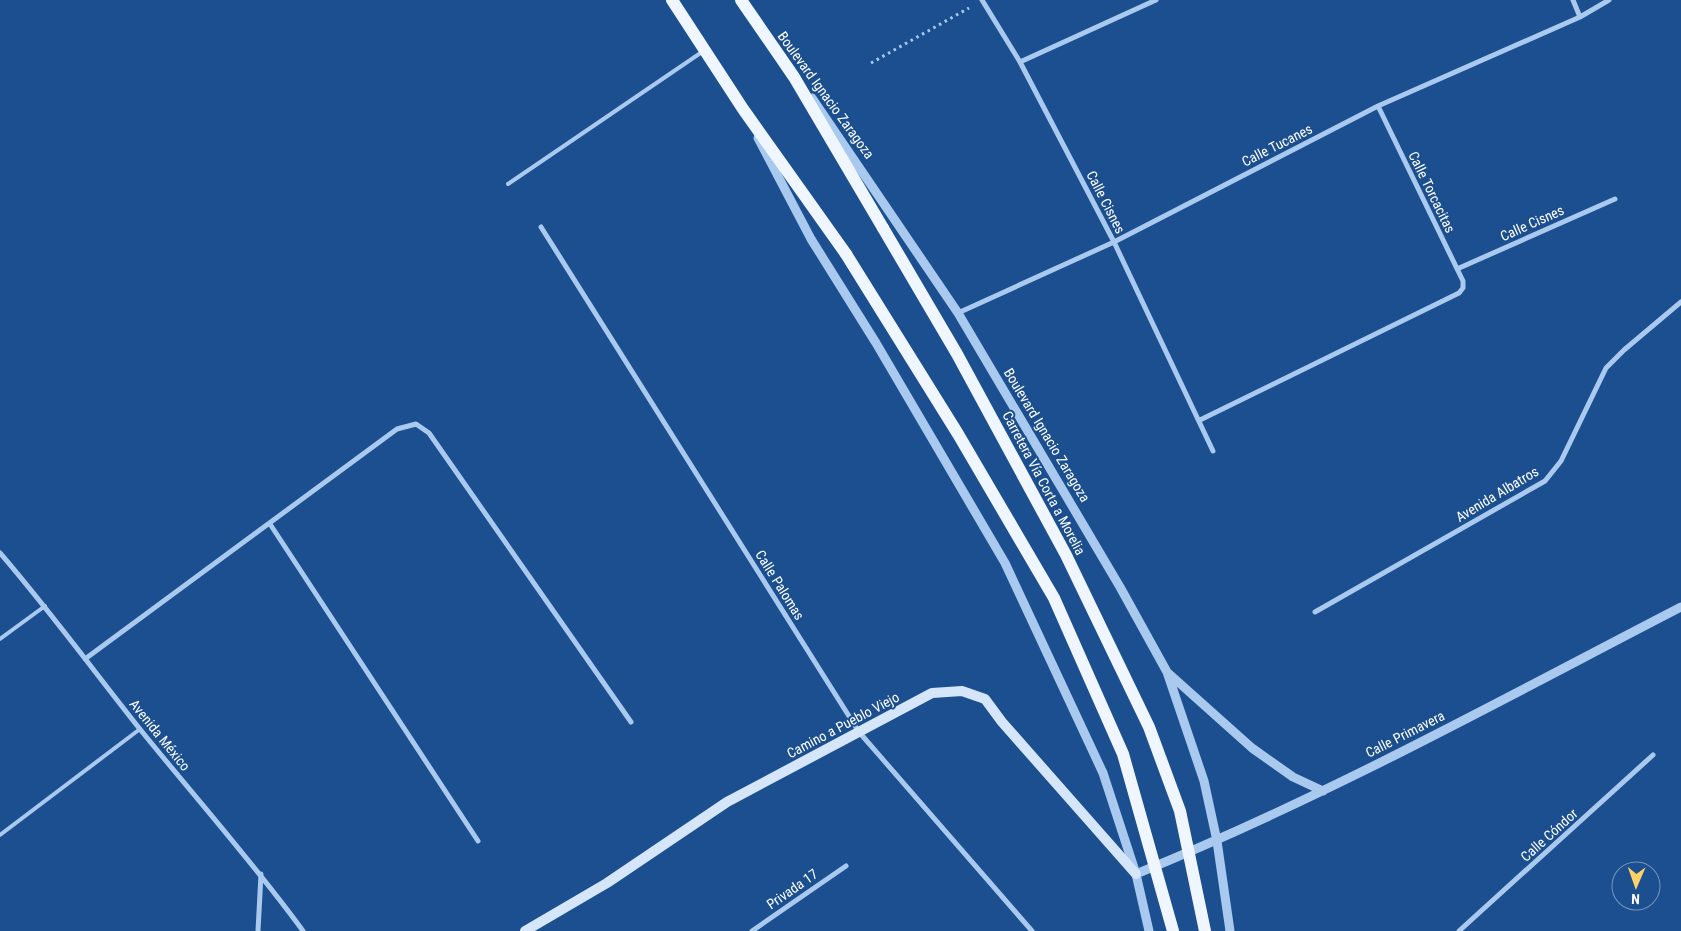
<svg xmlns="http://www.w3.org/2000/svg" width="1681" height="931" font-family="'Roboto Condensed',sans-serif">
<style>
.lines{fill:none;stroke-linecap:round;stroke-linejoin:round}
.path{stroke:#a9c9ee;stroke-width:3;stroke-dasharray:2.5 4;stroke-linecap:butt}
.service{stroke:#a9c9ee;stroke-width:4}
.minor{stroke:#a9c9ee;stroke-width:5}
.tertiary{stroke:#a9c9ee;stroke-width:9}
.secondary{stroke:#d6e6fa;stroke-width:10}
.primary{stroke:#f0f6ff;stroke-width:12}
.primary-bridge{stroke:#f0f6ff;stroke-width:12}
.labels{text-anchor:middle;stroke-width:4;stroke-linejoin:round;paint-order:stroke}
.street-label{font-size:14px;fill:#fff;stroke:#1b4f8f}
</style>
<rect width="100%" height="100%" fill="#1b4f8f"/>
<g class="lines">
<path class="path" d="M871,63l98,-55"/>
<path class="service" d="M508,184l194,-132
M0,639l45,-33
M0,835l140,-106"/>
<path class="minor" d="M982,0l38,62 94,180 99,209
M1573,0l7,17
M1020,62l136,-62
M541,227l318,505 173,199
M1457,269l158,-70
M958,313l156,-71 264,-136 202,-89 29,-17
M1200,420l259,-127 4,-5v-7l-85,-175
M270,524l208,317
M0,553c49,57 93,117 139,175 55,68 113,133 164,203
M1315,612l230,-131 16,-20 45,-93 18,-18 57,-48
M85,659l312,-230 19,-5 13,9 202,289
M258,931l3,-57
M752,931l94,-65
M1459,931l194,-176"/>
<path class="tertiary" d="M812,98l146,215 162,274 47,85 37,109 13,60 13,90
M758,138l53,101 65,104 129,220 98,210 33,101 13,57
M1167,672l85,76 41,29 30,14
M1136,874c188,-76 365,-174 545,-267"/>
<path class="secondary" d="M525,931l82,-48 120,-81 205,-109 30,-2 23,8 17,23 134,152"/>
<path class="primary" d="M672,0l71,109 103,145
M741,0l53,77 89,151"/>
<path class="primary-bridge" d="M883,228l74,126 109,201 83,172 31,84 25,120
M846,254l112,180 96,164 69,156 50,177"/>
</g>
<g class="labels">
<g class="street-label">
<text transform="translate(826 95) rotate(54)" y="5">Boulevard Ignacio Zaragoza</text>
<text transform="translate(1277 145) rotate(-27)" y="5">Calle Tucanes</text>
<text transform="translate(1432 192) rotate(64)" y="5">Calle Torcacitas</text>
<text transform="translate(1106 202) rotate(63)" y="5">Calle Cisnes</text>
<text transform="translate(1532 223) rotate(-24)" y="5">Calle Cisnes</text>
<text transform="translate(1047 435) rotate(59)" y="5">Boulevard Ignacio Zaragoza</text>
<text transform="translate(1044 483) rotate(62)" y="5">Carretera Vía Corta a Morelia</text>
<text transform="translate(1497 494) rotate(-31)" y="5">Avenida Albatros</text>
<text transform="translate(780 585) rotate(58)" y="5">Calle Palomas</text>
<text transform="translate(843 725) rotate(-28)" y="5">Camino a Pueblo Viejo</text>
<text transform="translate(1405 734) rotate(-27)" y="5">Calle Primavera</text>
<text transform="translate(160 735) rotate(51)" y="5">Avenida México</text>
<text transform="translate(1549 835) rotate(-42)" y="5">Calle Cóndor</text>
<text transform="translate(792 889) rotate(-35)" y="5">Privada 17</text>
</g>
</g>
<g transform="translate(1636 886) rotate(182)"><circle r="24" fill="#1b4f8f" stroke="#7695bc"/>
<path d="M0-4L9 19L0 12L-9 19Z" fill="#ffd166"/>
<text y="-8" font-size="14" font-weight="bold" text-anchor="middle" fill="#ffffff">N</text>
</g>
</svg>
